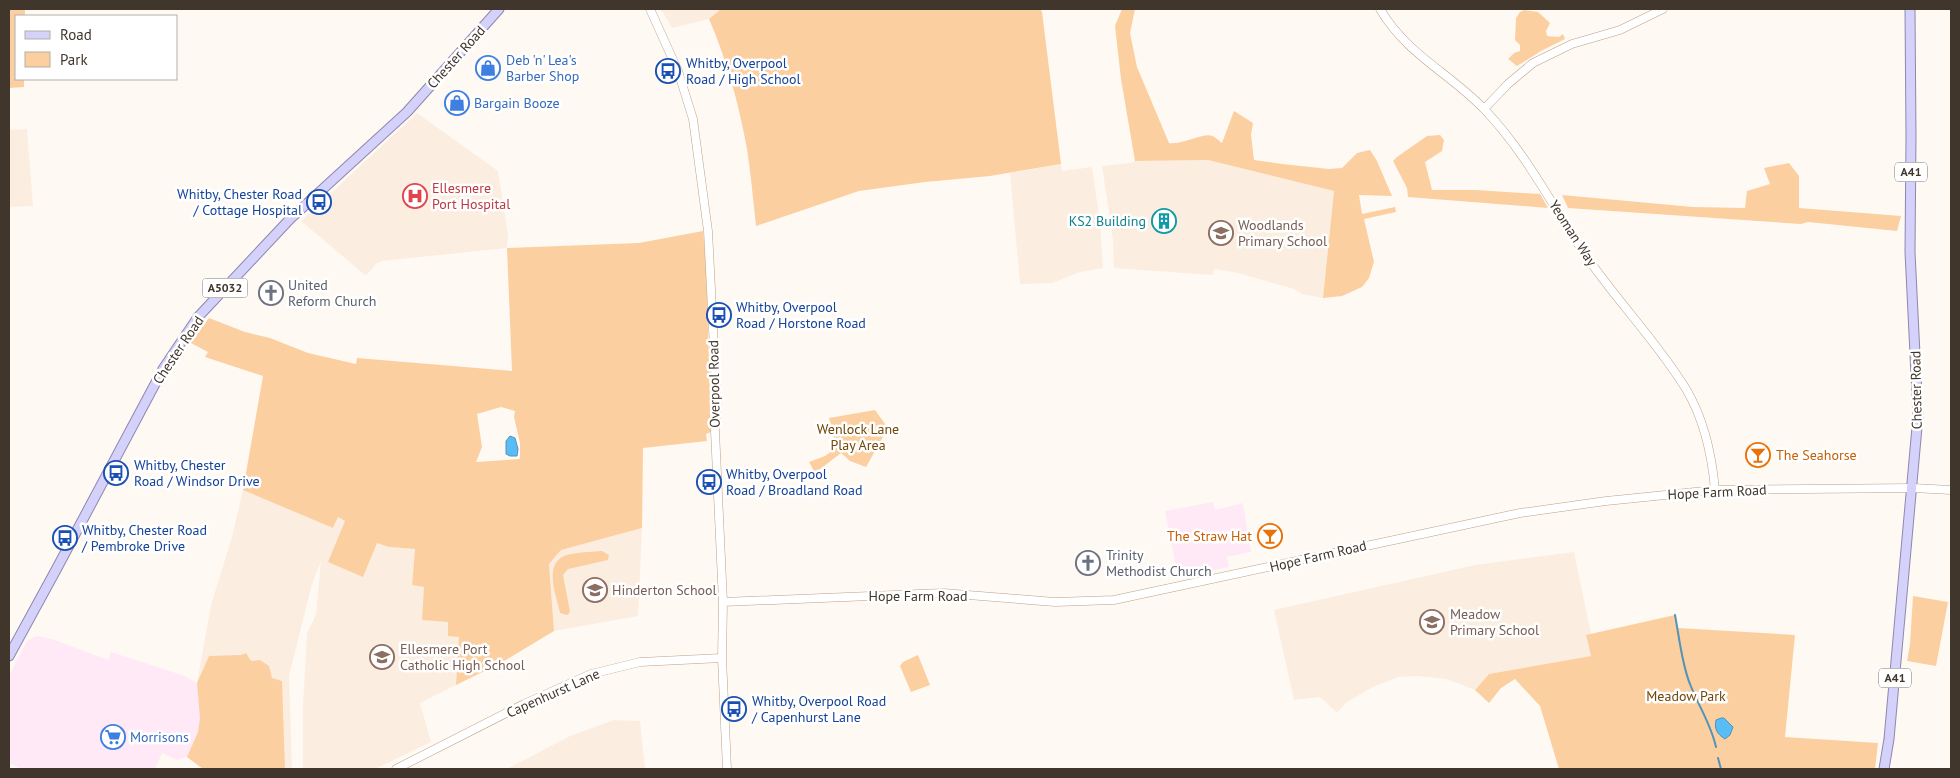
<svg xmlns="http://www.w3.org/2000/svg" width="1960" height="778" font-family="'PT Sans',sans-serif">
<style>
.commercial{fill:#ffe9f7}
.built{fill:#fbeee0}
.green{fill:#fccfa0;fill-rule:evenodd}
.water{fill:#59bcf4;stroke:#5294b8}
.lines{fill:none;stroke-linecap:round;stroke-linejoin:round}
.stream{stroke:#5294b8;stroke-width:2}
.minor-casing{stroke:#bca186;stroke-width:9}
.major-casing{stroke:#8e87b0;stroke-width:11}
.minor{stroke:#fff;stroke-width:8}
.major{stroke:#d4d1fa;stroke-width:9}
.labels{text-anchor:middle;stroke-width:5;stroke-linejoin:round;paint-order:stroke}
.shield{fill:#fff;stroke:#7a726b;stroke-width:1}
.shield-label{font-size:12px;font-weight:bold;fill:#41362b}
.street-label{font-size:14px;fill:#41362b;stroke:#fff}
.shop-label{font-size:14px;fill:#366cbe;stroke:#fff;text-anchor:start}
.transit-label{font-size:14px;fill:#164399;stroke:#fff;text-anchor:start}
.health-label{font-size:14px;fill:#be3a42;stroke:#fff;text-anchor:start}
.culture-label{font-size:14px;fill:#0d838f;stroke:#fff;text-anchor:end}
.education-label{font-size:14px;fill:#785e54;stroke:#fff;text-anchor:start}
.worship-label{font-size:14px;fill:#5b616d;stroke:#fff;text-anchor:start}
.park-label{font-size:14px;fill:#724709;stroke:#fff}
.food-label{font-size:14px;fill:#c56008;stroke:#fff;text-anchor:start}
</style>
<rect width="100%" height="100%" fill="#fff9f3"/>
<path class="commercial" d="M1213,502l2,8 28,-7 8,49 -24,5 2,10 -51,10 -13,-66z
M36,636l16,3 56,21 3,-8 74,24 12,7 3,35 -2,14 -11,25 -10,3 -15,-7 -7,16h-133l-13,-6v-87l18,-35z"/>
<path class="built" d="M661,9h60l-12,10 -37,9z
M417,113l81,58 10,64 -1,13 -125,13 -6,3 -10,12 -65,-55z
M27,129l6,77 -24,1v-77z
M1208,160l126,31 -11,107 -21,-4 -8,-5 -56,-16 -23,-4 -3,6 -98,-7 -1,-28 -11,-74 28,-3 5,-2z
M1061,164l1,7 30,-4 8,55 3,46 -23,4 -28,11 -32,1 -10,-111z
M243,490l90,38 5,-11 51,30 26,2 -3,35 12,3 35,50 -3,48 -36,18 11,39 -56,27h-72v-64l4,-72 9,-18 5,-54 -9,23 -23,92 3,93h-89l-16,-12 11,-25 2,-14 -3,-35 14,-78 21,-68z
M642,528l-4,88 -84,15 -5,-67 12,-14z
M1574,552l17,82 -5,2 5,20 -102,18 -14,16 -28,-11 -30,-3 -19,1 -25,10 -26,15 -10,11 -17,-16 -26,3 -20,-90 201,-45z
M614,720l26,1 5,48h-138l63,-33z"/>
<path class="green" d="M9,9h16v7h-9v63h8v8l-15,1z
M721,9h319l2,3 19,152 -71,12 -65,6 -66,9 -103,35c-3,-26 -5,-52 -9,-77 -8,-44 -20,-89 -38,-130z
M1122,9h13l-5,24 7,34 32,76c13,2 36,-11 43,-7 4,1 7,5 10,7l12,-32 19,12 -2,12 3,25 28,4 47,5 13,-1 15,-15 13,-3 7,11 15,35 -33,-1 3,19 33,-7 1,5 -32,7 10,43 -5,16 -7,9 -20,9 -19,2 11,-107 -126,-31 -73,1 -14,-82 -6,-53z
M1524,10l14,2 12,11 -4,8 1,5 12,1 4,-3 2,5 -24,12 -24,15 -9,-7 6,-6 6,-2v-6l-5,-5 1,-22 4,-6z
M1440,135l4,5 -2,11 -17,11 7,28h44l64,4 8,14 -140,-11 -1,-9 -14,-27 4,-4 30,-21z
M1789,163l10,13v32l102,8 -4,15 -89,-9 -7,2 -233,-16 -6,-13 131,12 52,1 2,-17 23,-7 -6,-16z
M703,231l3,34 5,167 -5,2 1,7 -64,7 -1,80 -81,22 -12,14 5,67 -53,32 -45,22 3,-48 -11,-1v-14l-26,-2 2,-33 -12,-2 3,-36 -26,-2 -12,-4 -14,34 -35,-15 17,-41 -7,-4 -5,11 -90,-38 20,-114 -58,-19 3,-5 -19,-10 20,-24 36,14 25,6 38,15 48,11 1,-6 155,13 -5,-123 132,-5zM501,407l14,4 -1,6 6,26v16l-44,3 6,-15 -5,-33z
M875,410l13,18 -22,39 -16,-6 -9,-8 -26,20 -6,-11 16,-6 11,-8 -7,-30z
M602,551l7,4 -1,5 -40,9 -5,6 7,37 -3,3 -7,-2c-3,-16 -16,-45 2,-56 9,-5 30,-5 40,-6z
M1913,596l35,6 -12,64 -29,-5 3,-17z
M1675,615l3,13 117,7 -10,102 93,6 -3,26h-316l-19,-63 -25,-27 -14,9 -12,15 -14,-13 14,-16 102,-18 -5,-21z
M246,653l5,8 9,-1 9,6 3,12 10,3 3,88h-82l-16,-12 11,-25 2,-14 -3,-35 12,-27 32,-1z
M918,655l12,30 -19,7 -11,-26 3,-4z"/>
<path class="water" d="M510,436l5,2 3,11 -1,7h-7l-4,-2v-13z
M1721,718h3l9,9 -3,8 -5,4c-8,-5 -11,-10 -9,-19z"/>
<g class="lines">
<path class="stream" d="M1675,615c4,21 7,50 15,69 8,21 21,40 26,63
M1718,758l3,11"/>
<defs>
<path id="minor" d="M650,9l28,62 15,48 15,112 9,176 -2,24 8,171 -1,56 5,111
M1380,9c27,46 70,64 105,101 40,42 66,93 97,140 32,48 74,90 104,139 18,30 26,67 29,101
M1484,109l24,-25 25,-21 39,-19 48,-14 43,-21
M723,602l220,-9 112,9 59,-2 406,-87 86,-12 109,-11 198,-2 38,2
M396,769l128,-65 67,-30 49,-12 82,-4"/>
<path id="major" d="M9,656l48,-88 106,-199 35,-52 92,-98 117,-107 92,-103
M1884,769l5,-30 29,-323 -8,-164 1,-115 -1,-128"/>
</defs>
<use href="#minor" class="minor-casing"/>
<use href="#major" class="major-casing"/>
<use href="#minor" class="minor"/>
<use href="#major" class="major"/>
</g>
<defs>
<symbol id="shop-ring" viewBox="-11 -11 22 22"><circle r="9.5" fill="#fff" stroke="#3f7fe0" stroke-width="1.5"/><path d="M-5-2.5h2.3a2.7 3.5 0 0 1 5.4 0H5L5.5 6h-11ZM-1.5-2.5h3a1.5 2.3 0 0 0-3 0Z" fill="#3f7fe0"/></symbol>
<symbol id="bus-ring" viewBox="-11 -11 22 22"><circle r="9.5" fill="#fff" stroke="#1a4fb4" stroke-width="1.5"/><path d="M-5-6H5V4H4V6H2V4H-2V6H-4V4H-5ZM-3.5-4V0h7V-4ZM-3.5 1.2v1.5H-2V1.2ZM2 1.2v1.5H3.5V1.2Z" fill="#1a4fb4"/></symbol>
<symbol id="hospital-ring" viewBox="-11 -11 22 22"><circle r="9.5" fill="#fff" stroke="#e0444e" stroke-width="1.5"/><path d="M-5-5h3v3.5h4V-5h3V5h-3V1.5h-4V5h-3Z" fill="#e0444e"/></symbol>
<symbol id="building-ring" viewBox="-11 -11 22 22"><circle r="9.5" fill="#fff" stroke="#0f9aa8" stroke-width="1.5"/><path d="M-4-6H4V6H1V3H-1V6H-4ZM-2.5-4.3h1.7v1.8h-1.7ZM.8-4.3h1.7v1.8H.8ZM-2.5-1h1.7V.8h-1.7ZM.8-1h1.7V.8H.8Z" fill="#0f9aa8"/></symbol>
<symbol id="school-ring" viewBox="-11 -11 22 22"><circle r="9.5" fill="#fff" stroke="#8d6e63" stroke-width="1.5"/><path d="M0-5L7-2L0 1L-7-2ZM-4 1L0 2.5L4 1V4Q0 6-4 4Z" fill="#8d6e63"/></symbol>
<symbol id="church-ring" viewBox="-11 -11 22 22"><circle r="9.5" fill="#fff" stroke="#6b7280" stroke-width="1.5"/><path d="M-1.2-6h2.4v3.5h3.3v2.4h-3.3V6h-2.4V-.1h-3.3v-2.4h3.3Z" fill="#6b7280"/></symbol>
<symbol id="bar-ring" viewBox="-11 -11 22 22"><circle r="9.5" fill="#fff" stroke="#e8710a" stroke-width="1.5"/><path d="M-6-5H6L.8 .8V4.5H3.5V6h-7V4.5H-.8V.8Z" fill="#e8710a"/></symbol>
<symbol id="supermarket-ring" viewBox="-11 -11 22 22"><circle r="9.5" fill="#fff" stroke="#3f7fe0" stroke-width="1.5"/><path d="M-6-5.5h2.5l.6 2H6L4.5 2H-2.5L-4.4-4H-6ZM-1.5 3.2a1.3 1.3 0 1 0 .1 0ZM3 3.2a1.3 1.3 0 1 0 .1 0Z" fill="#3f7fe0"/></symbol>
</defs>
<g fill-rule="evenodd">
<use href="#shop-ring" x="474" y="54" width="28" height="28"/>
<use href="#bus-ring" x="654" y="57" width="28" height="28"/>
<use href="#shop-ring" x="443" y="89" width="28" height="28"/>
<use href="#hospital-ring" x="401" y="182" width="28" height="28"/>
<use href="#bus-ring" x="305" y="188" width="28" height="28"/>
<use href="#building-ring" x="1150" y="207" width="28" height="28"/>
<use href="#school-ring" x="1207" y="219" width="28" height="28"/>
<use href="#church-ring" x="257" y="279" width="28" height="28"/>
<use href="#bus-ring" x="705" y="301" width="28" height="28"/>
<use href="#bar-ring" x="1744" y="441" width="28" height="28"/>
<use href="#bus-ring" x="102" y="459" width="28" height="28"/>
<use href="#bus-ring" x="695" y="468" width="28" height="28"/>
<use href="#bar-ring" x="1256" y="522" width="28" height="28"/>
<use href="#bus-ring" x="51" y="524" width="28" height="28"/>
<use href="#church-ring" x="1074" y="549" width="28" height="28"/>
<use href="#school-ring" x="581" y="576" width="28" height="28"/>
<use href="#school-ring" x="1418" y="608" width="28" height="28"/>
<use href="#school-ring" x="368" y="643" width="28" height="28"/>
<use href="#bus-ring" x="720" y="695" width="28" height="28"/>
<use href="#supermarket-ring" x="99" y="723" width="28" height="28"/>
</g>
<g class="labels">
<g class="shield">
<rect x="1895" y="162.5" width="32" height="19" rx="4"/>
<rect x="202.5" y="278.5" width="45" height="19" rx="4"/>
<rect x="1879" y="668.5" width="32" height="19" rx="4"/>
</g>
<g class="shield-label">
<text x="1911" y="176">A41</text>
<text x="225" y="292">A5032</text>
<text x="1895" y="682">A41</text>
</g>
<g class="street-label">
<text transform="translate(456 57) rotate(-48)" y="5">Chester Road</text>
<text transform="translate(1573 233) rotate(57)" y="5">Yeoman Way</text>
<text transform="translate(178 350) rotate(-56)" y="5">Chester Road</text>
<text transform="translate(714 384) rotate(-91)" y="5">Overpool Road</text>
<text transform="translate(1916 390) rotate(-91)" y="5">Chester Road</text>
<text transform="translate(1717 492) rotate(-3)" y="5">Hope Farm Road</text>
<text transform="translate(1318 556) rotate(-13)" y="5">Hope Farm Road</text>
<text x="918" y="601">Hope Farm Road</text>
<text transform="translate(553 693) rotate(-24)" y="5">Capenhurst Lane</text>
</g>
<g class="shop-label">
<text x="506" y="65">Deb 'n' Lea's<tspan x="506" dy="16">Barber Shop</tspan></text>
<text x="474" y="108">Bargain Booze</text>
<text x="130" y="742">Morrisons</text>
</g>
<g class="transit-label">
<text x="686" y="68">Whitby, Overpool<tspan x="686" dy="16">Road / High School</tspan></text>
<text x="302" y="199" text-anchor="end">Whitby, Chester Road<tspan x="302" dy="16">/ Cottage Hospital</tspan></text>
<text x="736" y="312">Whitby, Overpool<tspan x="736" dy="16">Road / Horstone Road</tspan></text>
<text x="134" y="470">Whitby, Chester<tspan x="134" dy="16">Road / Windsor Drive</tspan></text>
<text x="726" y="479">Whitby, Overpool<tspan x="726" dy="16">Road / Broadland Road</tspan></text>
<text x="82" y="535">Whitby, Chester Road<tspan x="82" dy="16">/ Pembroke Drive</tspan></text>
<text x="752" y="706">Whitby, Overpool Road<tspan x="752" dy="16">/ Capenhurst Lane</tspan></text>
</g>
<g class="health-label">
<text x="432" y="193">Ellesmere<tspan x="432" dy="16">Port Hospital</tspan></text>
</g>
<g class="culture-label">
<text x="1146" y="226">KS2 Building</text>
</g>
<g class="education-label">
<text x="1238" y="230">Woodlands<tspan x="1238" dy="16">Primary School</tspan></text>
<text x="612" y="595">Hinderton School</text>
<text x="1450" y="619">Meadow<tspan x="1450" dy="16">Primary School</tspan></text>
<text x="400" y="654">Ellesmere Port<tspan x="400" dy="16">Catholic High School</tspan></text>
</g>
<g class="worship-label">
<text x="288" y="290">United<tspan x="288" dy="16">Reform Church</tspan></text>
<text x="1106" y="560">Trinity<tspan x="1106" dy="16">Methodist Church</tspan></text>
</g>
<g class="park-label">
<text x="858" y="434">Wenlock Lane<tspan x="858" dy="16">Play Area</tspan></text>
<text x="1686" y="701">Meadow Park</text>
</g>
<g class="food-label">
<text x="1776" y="460">The Seahorse</text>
<text x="1252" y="541" text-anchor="end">The Straw Hat</text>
</g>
</g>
<rect width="1960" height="778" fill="none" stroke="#41362b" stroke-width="20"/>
<rect x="15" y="15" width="162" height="65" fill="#ffffff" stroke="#b3afaa"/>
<rect x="25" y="31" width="25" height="8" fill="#d4d1fa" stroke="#b3afaa"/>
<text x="60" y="40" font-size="15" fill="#41362b">Road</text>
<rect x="25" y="52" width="25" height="15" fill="#fccfa0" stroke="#b3afaa"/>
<text x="60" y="65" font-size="15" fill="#41362b">Park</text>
</svg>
